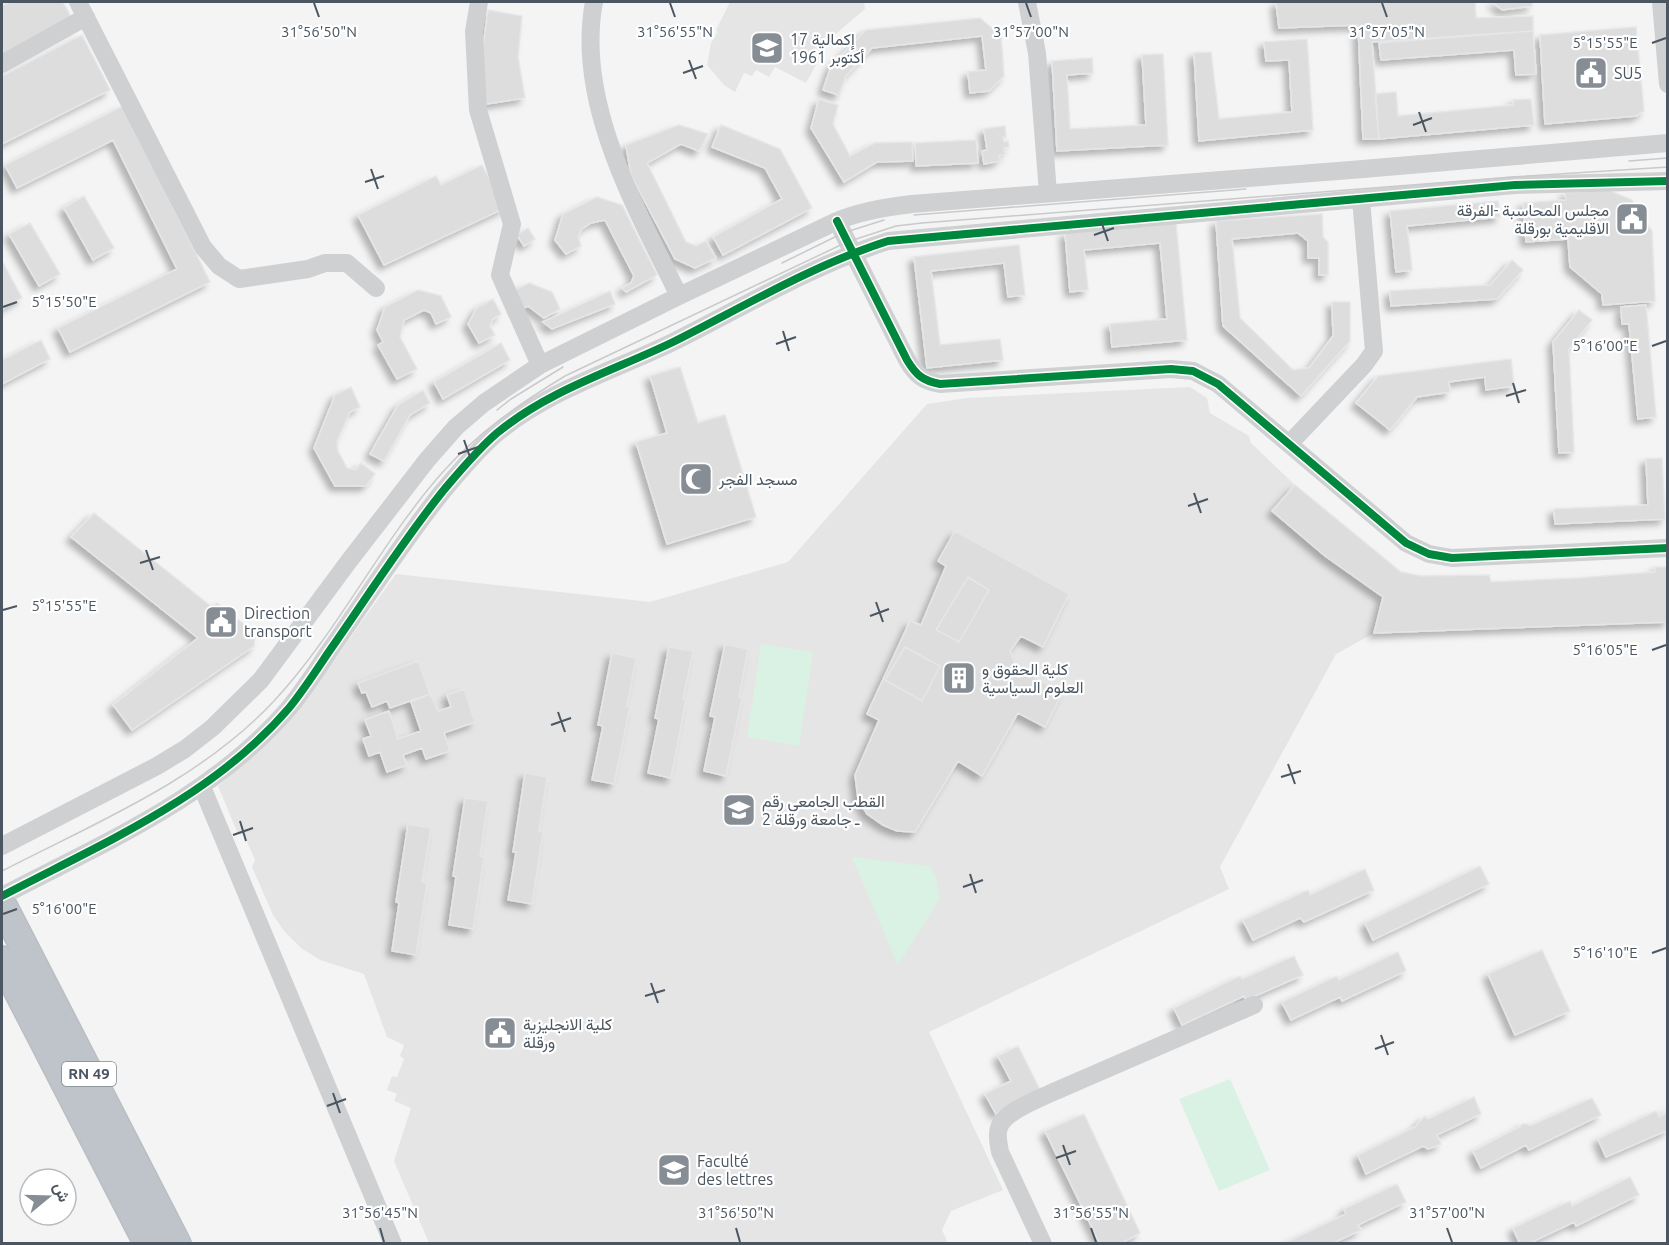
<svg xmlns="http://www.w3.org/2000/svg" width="1669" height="1245" font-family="Ubuntu,Vazirmatn,sans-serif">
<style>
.education{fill:#e6e5e6}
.green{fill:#d9f2e3}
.building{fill:#ddddde;stroke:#e5e6e7;stroke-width:1.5;filter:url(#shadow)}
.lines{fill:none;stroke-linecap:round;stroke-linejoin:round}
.highway-casing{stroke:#b9bec3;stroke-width:30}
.minor{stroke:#ced0d2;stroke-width:18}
.highway{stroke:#bec4c9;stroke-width:27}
.tram{stroke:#c9cacc;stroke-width:1.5}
.cycleway-casing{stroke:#fff;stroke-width:11}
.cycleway{stroke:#00873e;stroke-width:8}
.ticks{fill:none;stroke:#4a5661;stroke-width:2}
.labels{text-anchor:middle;stroke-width:4.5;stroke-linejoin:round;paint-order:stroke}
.shield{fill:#fff;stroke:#808990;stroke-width:1.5}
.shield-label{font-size:15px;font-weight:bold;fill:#4a5661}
.poi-label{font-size:16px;fill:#4a5661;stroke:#fff;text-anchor:start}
.ticks-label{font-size:15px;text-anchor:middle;fill:#4a5661;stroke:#fff;stroke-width:4.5;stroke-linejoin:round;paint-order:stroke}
</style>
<defs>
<filter id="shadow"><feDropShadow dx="-5" dy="5" stdDeviation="3" flood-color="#0004"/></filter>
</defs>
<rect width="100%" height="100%" fill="#f4f4f4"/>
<path class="education" d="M730,2h134l1,7 -34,29 -25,45 -31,-16 -6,10 -13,-7 -4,6 -8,-3 -9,19 -11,-7 -17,-20 4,-22 7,-11 -2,-2z
M1190,387l17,11 3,15 39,23 2,7 44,42 -23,26 53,45 58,41 -9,36 -38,21 -116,213 9,22 -300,143 74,158 -52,21 -9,19 6,13h-519l-35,-82 17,-53 -17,-7 3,-7 -10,-4 5,-14 5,1 7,-18 -4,-3 4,-11 -17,-8 -23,-63 -44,-14 -19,-12 -17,-17 -11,-16 -21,-48 3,-7 -11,-25 -6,-1 -20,-48 38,-33 39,-39 101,-140 254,28 138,-40 139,-158 40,-6z"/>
<path class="green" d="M761,644l52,8 -14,94 -52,-9z
M852,857l77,9 6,8 5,24 -42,67z
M1230,1079l40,91 -51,21 -40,-92z"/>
<path class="building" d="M10,2h53l10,19 -68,35 -3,-7v-43z
M1276,2h199l1,16 57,-2v15l-161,11 7,97h-16l-5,-114 -79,3z
M1493,2h39v4l-30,4z
M488,10l34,6 -4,41 7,41 -38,6 -8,-9 3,-41z
M980,18l21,18 3,40 -15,15 -19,2 -2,-21 18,-2 -4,-34 -110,12 -26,28 -7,19 -16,-5 8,-24 35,-36z
M1636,27l8,84 -8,5 -91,8 -5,-89z
M1533,31l3,43 -20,1 -2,-25 -133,10 -2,-17z
M82,35l28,55 -108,54v-68z
M1307,39l6,91 -114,11 -5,-88 17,-1 8,67 73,-7 -3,-52 -23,1 -2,-19z
M1163,54l5,91 -111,6 -5,-90 40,-3 1,15 -26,2 3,54 76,-4 -4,-70z
M1396,92l2,24 116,-11 -1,-5 18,-1 3,26 -155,14 -4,-45z
M819,99l19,6 -5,19 17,32 25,-13 37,-1 1,19 -36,1 -33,20 -33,-54z
M123,106l87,176 -140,70 -12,-24 119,-59 -64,-129 -96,48 -12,-23z
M679,125l29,9 -9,17 -18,-7 -34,19 39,79 10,4 10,-5 10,17 -21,10 -20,-9 -44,-84 -5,-30z
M721,125l59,24 32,59 -89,47 -10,-18 69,-38 -17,-31 -53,-21z
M1005,126l1,11h-3l1,5 4,-1 1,6 -5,1 1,7h-6l1,6 -16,3 -2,-13 5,-1 -3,-21z
M976,140l2,23 -62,3 -1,-23z
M482,165l23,43 -121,57 -26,-50 78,-39 5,9z
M1608,190l24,10 20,31 3,70 -52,4 -1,-11 -32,-27 -2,-28 -42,3 -3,-39 43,-3 -1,-7z
M84,196l30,52 -21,12 -29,-52z
M597,197l25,8 35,70 -31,17 -4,-4 9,-5 3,-7 -29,-56 -14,3 -9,6 -4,7 3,10 -15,8 -11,-14 8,-26z
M1498,201l2,16 -93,9 5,44 -16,2 -6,-61z
M1322,214l1,23 5,5v33h-9v-17h-11v-17l-10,-8 -66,6 8,79 53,52 16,-2 24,-32 -1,-34h18v39l-49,55 -78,-70 -7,-105z
M30,223l30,51 -21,12 -30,-52z
M1176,223l11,117 -75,7 -2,-23 57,-5 -7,-76 -76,7 4,40 -18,2 -5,-59z
M528,228l7,11 -11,7 -7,-11z
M1019,245l6,50 -17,2 -4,-34 -73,8 9,74 60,-6 3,21 -76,8 -13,-111z
M1512,260l11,10 -26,29 -106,7 -1,-15 100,-6z
M2,261l20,37 -20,11z
M529,283l23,9 8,17 -16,9 -16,-12 -9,4 -8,-18z
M418,290l23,6 10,21 -15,7 -5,-11 -7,-3 -20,10 -4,17 17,32 -20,10 -19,-34 5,-3 -6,-12 8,-23z
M610,291l5,13 -63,25 -9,-7z
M493,299l8,15 -8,5 -3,7 5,9 -16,8 -11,-19 9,-16z
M1646,305l10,112 -18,2 -9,-95h-7l-1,-17z
M1579,310l13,10 -23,29 5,103 -15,1 -6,-111z
M41,340l9,19 -48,25v-24z
M501,343l9,17 -67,39 -9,-17z
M1511,359l3,27 -28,4 -1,-13 -36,5 1,10 -33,5 -27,33 -34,-27 22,-27z
M680,367l18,56 27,-8 31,102 -89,27 -31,-102 31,-9 -17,-57z
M351,387l9,20 -10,5 -13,29 1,10 9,17 9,2 5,-7 14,11 -9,12h-31l-21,-38 21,-53z
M423,390l7,13 -20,12 -26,46 -14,-7 28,-49z
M1662,458l3,61 -110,5 -1,-15 94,-4 -2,-46z
M1295,485l106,87 20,4 68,-1 2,7 88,-4 76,-6v-5h13v55l-294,11 9,-36 -58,-41 -53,-45z
M94,513l118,94 5,-4 38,30 -1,13 -122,84 -19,-25 85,-67 -127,-101z
M955,531l114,63 -26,53 -22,-11 -11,15 6,15 46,27 -17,34 -27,-14 -36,63 -24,-15 -43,71 -18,-1 -14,-6 -16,-11 -9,-15 -3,-24 24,-55 -12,-6 43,-93 11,4 25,-59 -8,-5z
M968,577l21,13 -30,52 -23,-12z
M725,644l23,5 -9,48 3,1 -16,78 -22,-5 11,-54 -5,-1z
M669,647l24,4 -10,48 3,1 -15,78 -23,-5 11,-54 -4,-1z
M905,647l35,19 -18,35 -37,-21z
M612,653l24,5 -9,48 3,1 -16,77 -22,-4 11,-54 -5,-1z
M418,661l12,33 -40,14 -3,-7 -15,6 -6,-15 -4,1 -4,-10z
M464,689l11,33 -31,11 6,18 -24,8 -4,-11 -19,7 4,10 -20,7 -7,-20 -11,4 -6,-17 8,-3 -6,-16 24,-9 9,28 23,-8 -10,-29 19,-8 8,17 13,-4 -4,-12z
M525,773l22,4 -8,54 4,1 -11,72 -24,-4 8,-48h-3z
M465,798l23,3 -8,55 4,1 -11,72 -24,-4 7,-48 -3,-1z
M408,824l23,4 -9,54 5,1 -11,72 -24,-4 7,-48 -3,-1z
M1480,866l9,18 -116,56 -8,-17z
M1365,869l9,21 -70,32 -4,-4 -47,22 -10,-20 65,-30 2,5z
M1542,950l28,61 -55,24 -27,-61z
M1398,952l8,19 -64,30 -2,-4 -49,23 -9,-18 55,-26 2,4z
M1294,956l9,19 -57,25 -2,-4 -62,29 -8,-17 66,-32 2,3z
M1018,1046l23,46 -45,22 -11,-20 26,-13 -13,-25z
M1474,1097l7,17 -44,21 4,9 -13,5 -5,-3 -57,28 -8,-19 57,-28 10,-11 3,3z
M1592,1098l9,17 -72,35 -3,-5 -45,23 -8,-17 47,-24 2,-3h5l3,2z
M1668,1108v22l-62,27 -8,-18 58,-28 3,6 8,-4 -1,-4z
M1084,1114l56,119 -20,11h-20l-55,-113z
M1630,1177l9,18 -63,31 -2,-4 -46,22h-8l-7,-16 57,-27 2,5z
M1397,1184l9,18 -48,23 3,5 -30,14h-48l63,-30 -2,-5z"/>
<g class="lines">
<defs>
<path id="highway" d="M2,904l175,340
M2,960l146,284"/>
</defs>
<use href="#highway" class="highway-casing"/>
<path class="minor" d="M78,2l125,245 16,19 20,13 69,-10 17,-6h22l29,25
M479,2l-5,29 4,79 34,114 -12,51 40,90
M594,2c-19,100 42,206 85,294
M1027,2l10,51 11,140
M1661,2l7,82
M2,64l84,-47
M837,221l70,139c9,15 16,21 33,24l231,-15 22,2 25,13 188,159 23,11 23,4 216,-10
M1290,443l74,-78 10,-14 -13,-152
M202,787l191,457
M2,846l155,-80 28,-17 27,-21 49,-48 88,-119 78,-101 29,-33 28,-24 56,-38 139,-69 158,-75c24,-10 49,-14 75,-17l439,-34 317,-27
M2,896c101,-53 211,-99 287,-188 14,-17 27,-37 39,-55 38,-54 74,-111 115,-162 17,-20 34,-41 54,-58 52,-43 116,-62 176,-91 70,-35 140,-77 215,-101l627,-56 153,-4
M1043,1244l-43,-92c-1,-7 -4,-17 -1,-24 4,-16 38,-28 52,-35l203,-88"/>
<use href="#highway" class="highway"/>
<path class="tram" d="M1629,161l39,-3
M914,215l332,-26
M782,263l61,-30 41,-13
M497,410l14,-11 52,-32
M2,871c95,-49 197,-90 272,-170 64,-69 105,-156 167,-227 36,-41 78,-70 124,-98l282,-134 49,-16 26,-3 592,-46 154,-10"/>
<defs>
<path id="cycleway" d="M837,221l70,139c9,15 16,21 33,24l231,-15 22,2 25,13 188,159 23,11 23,4 216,-10
M2,896c101,-53 211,-99 287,-188 14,-17 27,-37 39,-55 38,-54 74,-111 115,-162 17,-20 34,-41 54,-58 52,-43 116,-62 176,-91 70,-35 140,-77 215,-101l627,-56 153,-4"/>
</defs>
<use href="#cycleway" class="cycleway-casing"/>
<use href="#cycleway" class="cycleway"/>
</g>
<path class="ticks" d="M314,3l5,14M670,3l5,14M1026,3l5,14M1382,3l5,14M1652,43l14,-5M689,60l7,19M683,73l20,-7M1419,112l7,20M1413,125l19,-7M371,169l7,20M365,182l19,-6M1101,221l7,20M1094,235l20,-7M3,307l14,-5M783,331l6,20M776,344l20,-7M1652,346l14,-5M1513,383l6,20M1506,396l20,-6M464,440l7,20M458,454l20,-7M1194,493l7,20M1188,506l20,-7M146,550l7,20M140,563l20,-6M876,602l7,20M3,610l14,-4M870,616l19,-7M1652,650l14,-5M558,712l7,20M551,725l20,-7M1288,764l7,20M1281,777l20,-6M240,821l6,20M233,835l20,-7M970,874l6,19M963,887l20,-7M3,914l14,-5M1652,953l14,-5M651,983l7,20M645,996l20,-6M1381,1035l7,20M1375,1049l19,-7M333,1093l7,20M327,1106l19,-7M1063,1145l7,20M1056,1158l20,-7M380,1228l4,14M736,1228l4,14M1091,1228l5,14M1447,1228l5,14"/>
<defs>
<symbol id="school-square" viewBox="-11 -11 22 22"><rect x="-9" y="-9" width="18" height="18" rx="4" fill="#868d94" stroke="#fff"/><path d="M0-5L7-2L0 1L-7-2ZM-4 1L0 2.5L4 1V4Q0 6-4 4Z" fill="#fff"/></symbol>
<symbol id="civic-square" viewBox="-11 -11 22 22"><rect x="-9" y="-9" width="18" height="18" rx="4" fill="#868d94" stroke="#fff"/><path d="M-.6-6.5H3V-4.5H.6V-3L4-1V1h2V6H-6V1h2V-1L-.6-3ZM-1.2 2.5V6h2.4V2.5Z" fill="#fff"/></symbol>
<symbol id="mosque-square" viewBox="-11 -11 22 22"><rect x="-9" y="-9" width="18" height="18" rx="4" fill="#868d94" stroke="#fff"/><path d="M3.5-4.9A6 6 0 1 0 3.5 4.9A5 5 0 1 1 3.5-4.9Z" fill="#fff"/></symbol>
<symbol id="building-square" viewBox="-11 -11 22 22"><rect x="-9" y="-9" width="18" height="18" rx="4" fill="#868d94" stroke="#fff"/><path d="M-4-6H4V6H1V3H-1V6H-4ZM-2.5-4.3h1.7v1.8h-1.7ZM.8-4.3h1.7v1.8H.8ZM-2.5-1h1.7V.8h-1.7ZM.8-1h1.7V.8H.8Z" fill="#fff"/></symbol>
<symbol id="university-square" viewBox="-11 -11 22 22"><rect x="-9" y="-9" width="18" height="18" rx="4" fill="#868d94" stroke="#fff"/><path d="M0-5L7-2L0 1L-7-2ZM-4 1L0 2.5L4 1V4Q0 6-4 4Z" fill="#fff"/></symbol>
</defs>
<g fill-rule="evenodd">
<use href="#school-square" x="748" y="29" width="38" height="38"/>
<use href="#civic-square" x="1572" y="54" width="38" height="38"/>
<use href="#civic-square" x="1613" y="200" width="38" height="38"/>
<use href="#mosque-square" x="677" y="460" width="38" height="38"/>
<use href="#civic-square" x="202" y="603" width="38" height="38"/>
<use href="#building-square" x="940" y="659" width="38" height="38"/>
<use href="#university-square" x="720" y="791" width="38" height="38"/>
<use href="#civic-square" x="481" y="1014" width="38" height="38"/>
<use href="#university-square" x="655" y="1151" width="38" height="38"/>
</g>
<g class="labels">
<rect class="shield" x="62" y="1062" width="54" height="24" rx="4.5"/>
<g class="shield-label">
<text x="89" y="1079">RN 49</text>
</g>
<g class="poi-label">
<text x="790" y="45">إكمالية 17<tspan x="790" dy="18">أكتوبر 1961</tspan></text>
<text x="1614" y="79">SU5</text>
<text x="1609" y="216" text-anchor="end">مجلس المحاسبة -الفرقة<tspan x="1609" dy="18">الاقليمية بورقلة</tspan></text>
<text x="719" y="485">مسجد الفجر</text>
<text x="244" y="619">Direction<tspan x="244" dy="18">transport</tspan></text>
<text x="982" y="675">كلية الحقوق و<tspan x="982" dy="18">العلوم السياسية</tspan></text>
<text x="762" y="807">القطب الجامعي رقم<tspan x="762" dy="18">2 ـ جامعة ورقلة</tspan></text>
<text x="523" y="1030">كلية الانجليزية<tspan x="523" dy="18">ورقلة</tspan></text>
<text x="697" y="1167">Faculté<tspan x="697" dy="18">des lettres</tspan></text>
</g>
</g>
<g class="ticks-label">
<text x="319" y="37">31°56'50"N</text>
<text x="675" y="37">31°56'55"N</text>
<text x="1031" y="37">31°57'00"N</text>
<text x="1387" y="37">31°57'05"N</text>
<text x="1605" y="48">5°15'55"E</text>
<text x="64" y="307">5°15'50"E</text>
<text x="1605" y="351">5°16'00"E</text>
<text x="64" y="611">5°15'55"E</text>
<text x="1605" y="655">5°16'05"E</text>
<text x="64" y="914">5°16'00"E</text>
<text x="1605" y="958">5°16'10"E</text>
<text x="380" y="1218">31°56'45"N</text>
<text x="736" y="1218">31°56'50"N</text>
<text x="1091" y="1218">31°56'55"N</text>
<text x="1447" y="1218">31°57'00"N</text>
</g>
<rect width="1669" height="1245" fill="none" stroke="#4a5661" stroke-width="6"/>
<g transform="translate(48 1197) rotate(71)"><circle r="28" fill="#ffffff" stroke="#b7bbc0" stroke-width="1.5"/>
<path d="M0-4.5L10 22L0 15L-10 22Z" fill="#868d94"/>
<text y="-9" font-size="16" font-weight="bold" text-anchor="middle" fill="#4a5661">ش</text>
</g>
</svg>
